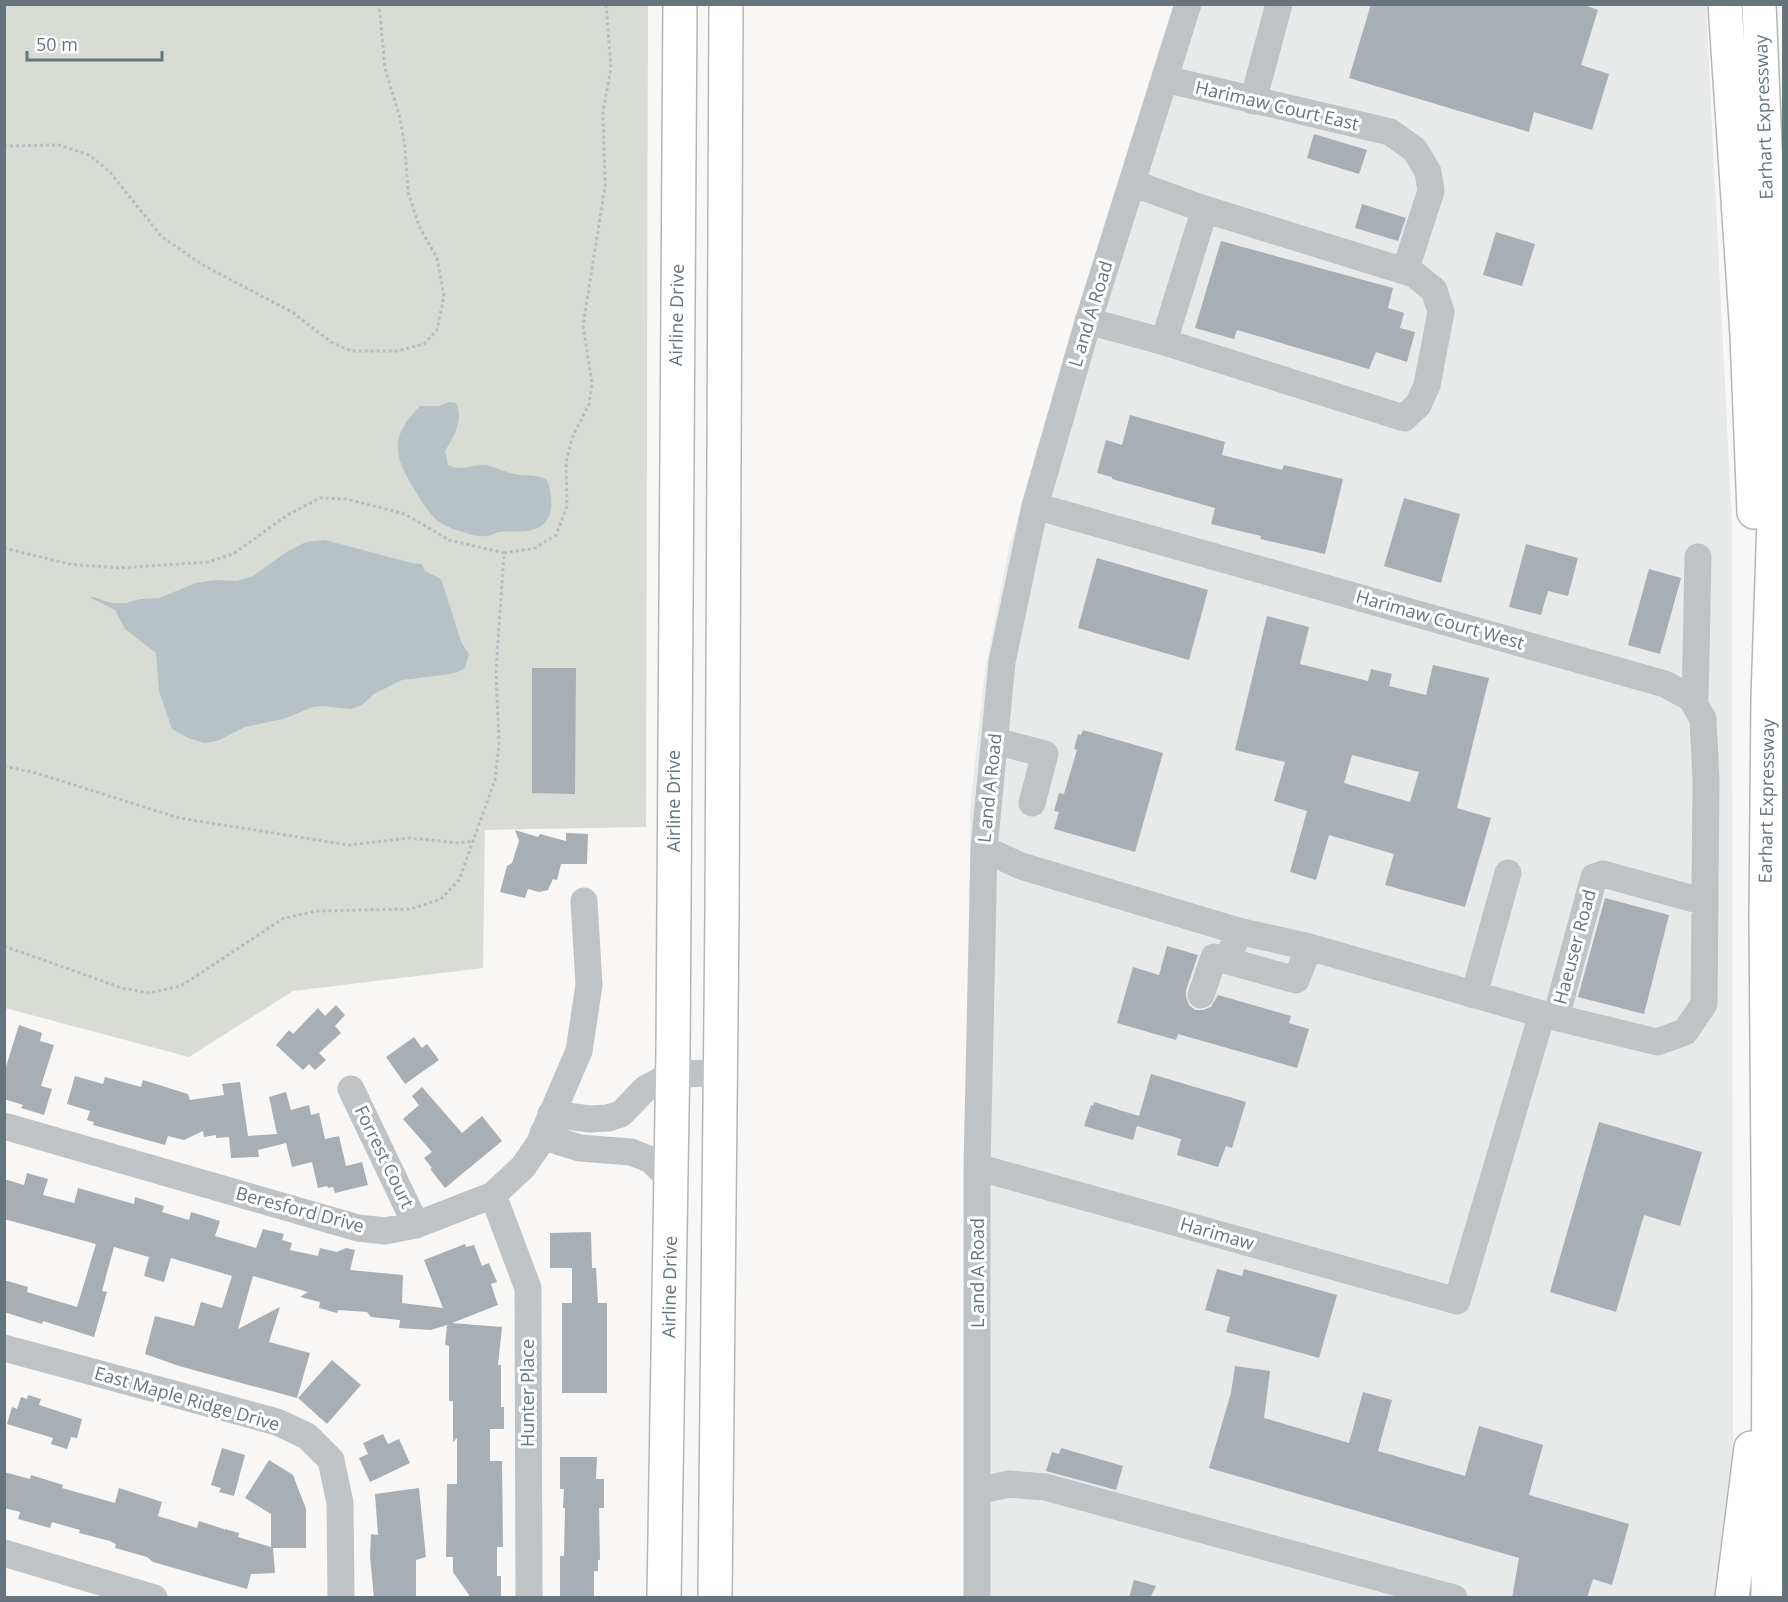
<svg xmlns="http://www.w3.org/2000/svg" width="1788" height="1602" font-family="'Open Sans',sans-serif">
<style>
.built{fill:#e8e9e9}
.green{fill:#d8dcd5}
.water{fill:#b6c2c5}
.building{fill:#a7aeb4;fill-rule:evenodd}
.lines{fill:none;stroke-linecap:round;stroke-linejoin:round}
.highway-casing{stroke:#b3b6b9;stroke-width:36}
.path{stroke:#b9bcbe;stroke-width:3;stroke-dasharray:3 3;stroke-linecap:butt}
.minor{stroke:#bfc3c6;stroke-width:27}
.highway{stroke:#fff;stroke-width:33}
.labels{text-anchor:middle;stroke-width:6;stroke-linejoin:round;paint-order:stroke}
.street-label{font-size:18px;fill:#66747d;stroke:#fff}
</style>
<rect width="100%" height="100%" fill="#f8f7f5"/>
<path class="built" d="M1176,5h530l26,520 1,957 -18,115 -748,1 3,-790 15,-138 25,-126z"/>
<path class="green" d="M4,5h644l-2,822 -161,3 -2,138 -190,23 -104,66 -184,-49z"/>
<path class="water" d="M450,402l6,1c8,17 -2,34 -11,48l3,14c12,7 24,-1 38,0 9,2 19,7 28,9 13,3 20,-1 33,6 7,20 9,47 -20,51 -9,1 -18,0 -28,1 -4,1 -8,4 -13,4 -9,2 -40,-8 -48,-15 -9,-7 -16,-19 -22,-29 -22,-35 -28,-54 4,-86h19z
M325,540l87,23 10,1 3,7 16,8 21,65 7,10 -4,14 -7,4 -8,2 -48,6 -28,14 -12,11 -11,4 -29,-3 -9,1 -30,12 -38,8 -28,14 -12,2 -17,-5 -16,-9 -13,-38 -3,-38 -31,-24 -10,-19 -24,-12 2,-1 19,6h14l15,-4 18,-1 37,-15 19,-3 22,1 16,-5 35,-25 18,-9z"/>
<path class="building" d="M1371,4h210l17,6 -17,55 28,9 -17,56 -58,-18 -5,20 -180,-54z
M1314,134l53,16 -8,24 -52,-16z
M1362,204l44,14 -8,23 -43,-13z
M1496,232l39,12 -13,42 -39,-11z
M1221,241l172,47 -5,20 16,5 -4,15 15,4 -8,30 -31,-10 -7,17 -132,-39 -3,9 -39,-11z
M1130,415l95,27 -3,13 60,15 2,-5 59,14 -18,75 -65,-15 1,-3 -50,-12 4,-16 -103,-29v-2l-15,-4 9,-33 16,5z
M1404,498l56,16 -19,69 -57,-17z
M1526,544l52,14 -10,38 -20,-5 -7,24 -32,-8z
M1097,558l111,32 -19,70 -111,-32z
M1649,569l32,9 -21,76 -32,-9z
M1267,616l42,11 -9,37 68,17 3,-12 21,5 -3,12 37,9 7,-30 56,13 -32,130 34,10 -26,89 -80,-22 9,-31 -65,-19 -13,45 -26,-8 17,-61 -33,-10 11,-39 -50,-12zM1352,755l67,17 -9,30 -66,-19z
M532,668h44l-1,126 -43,-1z
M1083,730l80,23 -28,99 -81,-23 5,-17 -5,-1 5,-18 5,1 13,-44 -3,-1 4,-15 3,1z
M515,830l23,7 2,-3 26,7v-8l22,1 -1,30h-26l-4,16 -4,-1 -5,11 -9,2 -11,-3 -3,9 -25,-6 7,-26 5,-3 7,-22z
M1605,898l64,17 -25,99 -66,-17z
M1167,946l31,9 -12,35v7l3,8 6,5h8l8,-3 7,-12 73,21 -2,7 20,6 -12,39 -119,-34 -2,6 -59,-17 16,-56 26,8z
M336,1005l9,10 -10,11 6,7 -22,20 7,7 -11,10 -6,-6 -6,6 -27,-25 13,-15 4,4 25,-26 7,8z
M19,1025l23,8 -2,8 14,4 -13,41 11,3 -8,26 -23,-7 2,-3 -19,-6v-26z
M414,1037l8,11 5,-4 12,16 -34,24 -19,-27z
M1151,1074l95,28 -14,46 -6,-2 -8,21 -41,-12 4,-16 -44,-13 -4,14 -49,-14 7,-21 2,1 1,-4 45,14z
M75,1076l28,8 2,-7 36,10 2,-7 45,14 2,6 34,-5 -2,-11 18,-2 8,54 29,-2 -8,-37 17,-5 5,18 18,-5 2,10 8,-2 6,26 14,-3 7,30 16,-4 6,23 -33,8 -2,-6 -5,1 -1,-2 -9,2 -6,-26 -20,5 -6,-24 -28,7 1,7 -28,1 -2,-21 -13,1v-3l-12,2 -1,-6 -19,9 -16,-4 -3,9 -72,-20 1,-3 -7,-2 3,-9 -23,-7z
M422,1087l40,46 20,-17 20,25 -57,47 -15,-19 2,-1 -8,-10 8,-6 -29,-33 16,-14 -7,-9z
M1599,1122l103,30 -22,74 -36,-11 -28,97 -66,-20z
M27,1173l21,6 -5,16 31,8 4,-15 56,16 1,-7 29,9 -2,6 27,8 2,-8 29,9 -5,15 41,12 7,-19 21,5 -2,6 10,3 -2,7 28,6 2,-8 17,4 9,-4 9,2 -5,20 53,5 -1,28 41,5 -19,-48 41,-16 1,3 8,-2 8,21 7,-3 8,19 -6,2 7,21 -46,18 50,4 -4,38h3v42h3v22h-14v32h12l1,86h-6v29h4v22h-30l-18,-26v-15h-7l1,-73h10v-46l-4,4v-41h-4v-55l-4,-1 2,-20 -16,5 -32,-2 1,-8 -29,-3 -4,-5 -29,-2 -1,3 -18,-5 1,-6 -20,-5 8,-5 -55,-16 -15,53 42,-22 -11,35 41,11 -13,45 -118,-32 -34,-12 10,-38 39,10 7,-24 21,6 10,-32 -61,-18 -7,24 -20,-6 5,-19 -35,-10 -12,44 5,1 -13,45 -51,-16 -1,3 -38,-12v-32l24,7 -1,5 50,15 19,-63 -92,-25v-40l20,6z
M591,1232l1,36h4l2,35h9v90h-45v-90h10v-35h-22v-35z
M1217,1269l25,7 2,-7 93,26 -18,63 -93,-26 4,-15 -25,-7z
M332,1360l29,25 -34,39 -29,-26z
M1235,1366l35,5 -6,47 85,25 14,-51 29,8 -14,51 87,25 14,-50 64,19 -14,50 100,29 -17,61 -19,-6 -6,19h-75l7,-40 -310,-90 22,-75z
M28,1395l13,4 -2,6 43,14 -5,19 -6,-1 -4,12 -16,-5 2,-6 -46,-14 5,-17 5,2 4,-12 6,2z
M383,1434l5,10 11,-5 11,24 -40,19 -11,-24 9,-4 -5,-11z
M222,1448l23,7 -11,41 -15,-4 2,-4 -10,-3z
M1061,1448l62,18 -7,24 -70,-19 6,-19 7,2z
M560,1457h37l-1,22h8v29h-5l1,52h-2v11h-4v27h-34v-42h4l1,-48h-2l1,-19h-4z
M269,1460l24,15 13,34v39h-33l2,25 -24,1 -4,15 -94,-27 -6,-5 -32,-9 1,-4 -6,-3 -31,-8 1,-3 -28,-8 -2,6 -32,-9 2,-7 -16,-4v-36l26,7 1,-4 32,10 -1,3 53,15 4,-15 43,14 -4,14 39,12 2,-7 25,8v2l1,-2 14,4 -1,4 33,10v-33l-26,-16z
M419,1488l7,69 -10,3v38h-42l-4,-42 1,-22 7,1 -3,-41z
M1134,1580l22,6 -6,12h-21z"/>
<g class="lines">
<defs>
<path id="highway" d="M1725,4l22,331 7,177
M1759,4l18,426 -9,269 -2,218 3,380 -1,301
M664,1598l9,-547 7,-1047
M715,1598l7,-685 4,-909
M1732,1598l19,-150"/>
</defs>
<use href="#highway" class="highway-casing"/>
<path class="path" d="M4,146l55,-1 30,10 20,16 53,66 41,28 89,47 39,30 20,9h47l26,-7 13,-14 7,-34 -7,-38 -18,-32 -11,-34 -3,-45 -5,-29 -15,-50 -6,-64
M4,548l65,16 49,4 90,-6 25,-8 56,-40 31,-16 26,1 59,15 44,26 55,13 -8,117 3,73 -4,37 -36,100 -18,19 -30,10 -94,2 -33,7 -103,68 -32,7 -27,-5 -118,-42
M504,553l31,-5 21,-13 11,-29 -1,-43 6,-25 17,-34 3,-21 -9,-57 22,-140 -2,-75 8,-43 -5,-64
M4,766l32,7 143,45 170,27 61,-7 49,5 15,-2"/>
<path class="minor" d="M1165,79l225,53 25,18 13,22 3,19 -26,80
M1253,101l26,-97
M1088,321l73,20 4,-3 38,-123 -2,-7 -69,-25
M1161,341l243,77 14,-13 9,-20 14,-73 -7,-22 -20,-16 -213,-66
M1695,705l3,-148
M995,741l50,13 -13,49
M984,849l37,17 217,65 71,16 233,67 115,28 28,-10 19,-28 2,-224 -3,-61 -12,-21 -26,-14 -630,-178
M1238,931l-10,30 68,19 13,-33
M1201,995l13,-38 14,4
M1474,995l34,-122
M1556,1017l38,-140 9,-3 102,28
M351,1089l65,136
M551,1114l39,5 18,-1 13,-4 24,-25 28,-15 47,-1
M4,1126l354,102 27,3 31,-6 77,-30 30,-28 16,-23 40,-93 10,-66 -5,-84
M543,1133l17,9 20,6 51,4 20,8 20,20
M977,1167l480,134 85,-287
M493,1195l35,93 1,310
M4,1348l273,74 30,14 24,24 9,43 1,95
M978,1491l31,-7 36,3 409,111
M4,1553l150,45
M977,1598v-431l7,-318 18,-187 33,-156 53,-184 100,-318"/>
<use href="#highway" class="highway"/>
</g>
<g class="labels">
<g class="street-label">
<text transform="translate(1277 106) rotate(13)" y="6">Harimaw Court East</text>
<text transform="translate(1764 117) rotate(-92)" y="6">Earhart Expressway</text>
<text transform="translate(1091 314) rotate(-73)" y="6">L and A Road</text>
<text transform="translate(677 315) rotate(-89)" y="6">Airline Drive</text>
<text transform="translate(1440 620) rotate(16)" y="6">Harimaw Court West</text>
<text transform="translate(990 788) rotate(-84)" y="6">L and A Road</text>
<text transform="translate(674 801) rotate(-90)" y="6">Airline Drive</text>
<text transform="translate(1767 801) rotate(-89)" y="6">Earhart Expressway</text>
<text transform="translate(1575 947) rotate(-75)" y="6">Haeuser Road</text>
<text transform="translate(384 1157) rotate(64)" y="6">Forrest Court</text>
<text transform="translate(300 1210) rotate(15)" y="6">Beresford Drive</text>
<text transform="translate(1217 1234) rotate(16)" y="6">Harimaw</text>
<text transform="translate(978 1273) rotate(-90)" y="6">L and A Road</text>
<text transform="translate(670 1287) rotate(-89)" y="6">Airline Drive</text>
<text transform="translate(528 1393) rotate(-90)" y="6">Hunter Place</text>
<text transform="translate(187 1399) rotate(16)" y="6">East Maple Ridge Drive</text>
</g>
</g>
<rect width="1788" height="1602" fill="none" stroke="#66747d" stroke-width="12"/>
<path d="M27 51v9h135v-9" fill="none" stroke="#66747d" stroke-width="3"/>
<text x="36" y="51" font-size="18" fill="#66747d" stroke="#ffffff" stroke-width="4.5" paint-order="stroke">50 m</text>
</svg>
